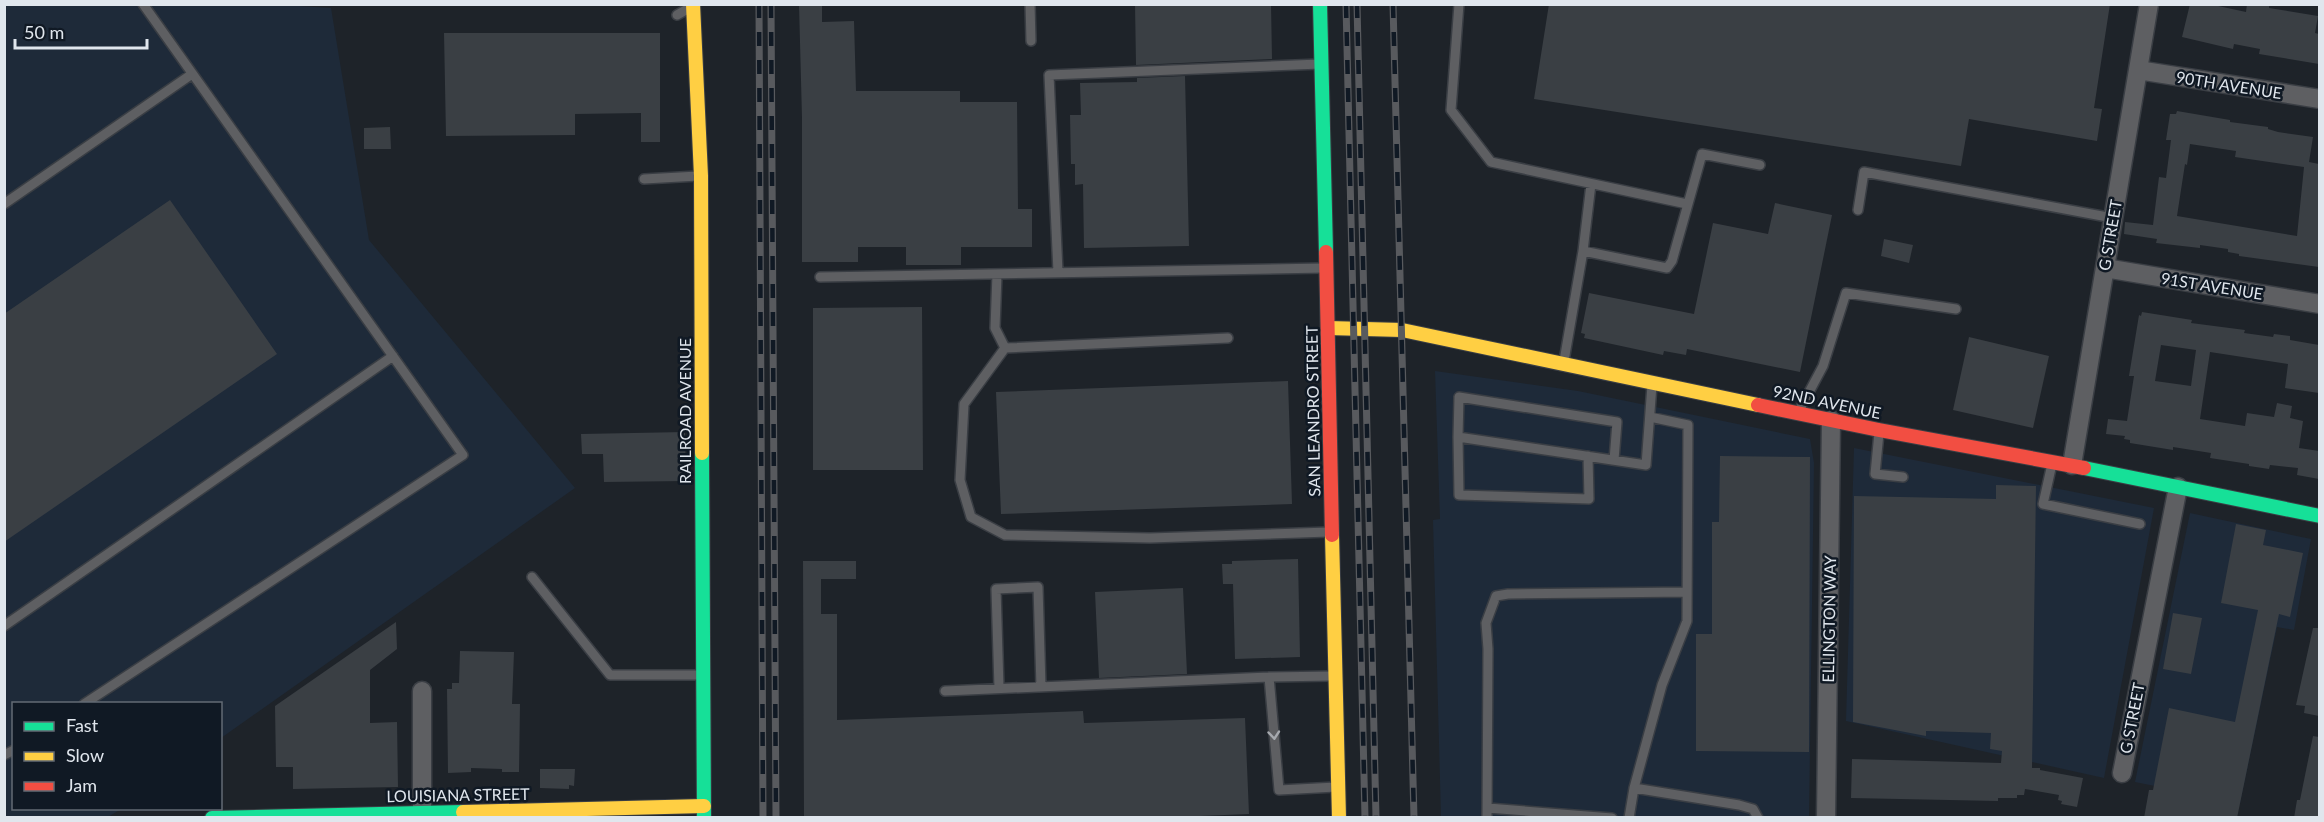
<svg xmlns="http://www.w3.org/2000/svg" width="2324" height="822" font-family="Lato,sans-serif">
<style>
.built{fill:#1e2a39}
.building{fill:#3a3f44;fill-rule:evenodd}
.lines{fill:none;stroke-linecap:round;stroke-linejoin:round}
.lane-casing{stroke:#3a3e44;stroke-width:12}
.street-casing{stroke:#3a3e44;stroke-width:21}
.fast-casing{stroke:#3a3e44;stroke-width:16}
.slow-casing{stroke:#3a3e44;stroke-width:16}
.jam-casing{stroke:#3a3e44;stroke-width:16}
.lane{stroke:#5e5f62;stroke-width:9}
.street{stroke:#5e5f62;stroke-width:18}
.fast{stroke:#16e098;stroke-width:14}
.slow{stroke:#ffcf43;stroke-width:14}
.jam{stroke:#f24e42;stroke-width:14}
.rail-casing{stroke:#585a5e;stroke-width:7}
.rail{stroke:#101924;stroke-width:4.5;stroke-dasharray:14;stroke-linecap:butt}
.oneway{stroke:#a6a9ae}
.labels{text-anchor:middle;stroke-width:5;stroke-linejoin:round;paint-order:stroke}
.street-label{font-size:16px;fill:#e0e6ed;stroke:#101924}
</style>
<rect width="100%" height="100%" fill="#1e2329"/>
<path class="built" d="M267,4l64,4 38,232 206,248 -354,250 -1,-34h-206v104l107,1 -13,8 -103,1v-813z
M1435,371l143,20 232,48 4,24 -5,354h-368l-8,-297 7,-1z
M1854,448l300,60 -50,270 -258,-57z
M2190,513l121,26 -17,91 -17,-3 -37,176 -105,-21z"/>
<path class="building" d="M799,4h23v18l32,-1 2,70h104v11h57l1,107h14v38h-71v18h-55v-18h-48v15h-56v-144z
M1135,4h136l1,55 -136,6z
M1549,4h561l-16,104 8,1 -5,32 -128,-22 -8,47 -427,-67z
M2190,4h19l37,8 1,-8h22v4l49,8 -3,17 4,1v30l-60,-10 1,-5 -26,-5 -1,5 -51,-12z
M444,33h216v109h-19v-29l-66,1v21l-129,1z
M1185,76l4,170 -105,2 -1,-64 -8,1v-21h-4l-1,-49h11l-1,-32 57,-1v-4z
M2177,111l53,9v2l38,5v2l10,3 35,5 -4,25 10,2v103l-80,-11v-2l-11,-2v-3l-28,-4v3l-44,-5 1,-4 -33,-5 1,-12 28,3 6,-48 7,1 5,-38h-5l4,-26h6zM2190,144l46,7 -1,6 69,10 -7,69 -120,-20 8,-52 2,1z
M390,127l1,22h-27v-21z
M170,200l107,154 -273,188v-228z
M1775,203l57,12 -32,157 -113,-23 -1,6 -22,-4 -1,4 -79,-17 1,-4 -4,-1 8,-40 105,21 19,-91 55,11z
M1884,239l29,6 -4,18 -28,-7z
M922,307l1,163h-110v-162z
M2142,312l50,8 -1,3 54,7 -1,3 29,4 1,-3 16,2v4l29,5v48l-34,-5 3,-24 -78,-12 -10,67 45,7 2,-13 27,4 3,-14 15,3 -2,12 13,3 -4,27 20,3v28l-22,-4 1,-7 -28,-3 -1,4 -20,-3v-2l-39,-6 1,-5 -38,-6v3l-43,-7v-3l-6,-1 1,-3 -19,-2 2,-15 19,2 7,-45h-5l10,-61 2,1zM2161,345l35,5 -5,36 -36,-5z
M1969,337l80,19 -16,72 -80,-18z
M1288,381l4,123 -291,10 -5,-122z
M685,432l1,49 -82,1 -1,-28h-21l-1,-20z
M1720,456l90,1 -1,295 -113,-1v-117h16v-112h7z
M1996,485l40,1 -4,282h8v2l43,8 -6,29 -16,-3 1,-3 -4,-1 1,-5 -34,-6 -1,6h-7v3h-19v3l-147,-3 1,-39 149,4 1,-12 -12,-2 1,-16 -65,-2v5l-73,-14 1,-226 142,3z
M2236,524l30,6 -3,15 40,8 -13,64 -11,-3 -42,204h-93l5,-28h4l16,-82 66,14 23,-112 -37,-7z
M1298,559l2,98 -65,2 -2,-75h-10l-1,-20h10v-3z
M803,561h53v18h-35v35h16v106l246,-9 1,12 161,-5 4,96 -97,4h-348z
M1183,588l4,86 -88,4 -4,-86z
M2173,613l29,5 -11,56 -28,-5z
M396,622l1,27 -27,21v53l27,-1 1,65 -105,2v-22h-17l-1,-61z
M2313,628h6v88l-15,-3 1,-7 -9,-1z
M460,651l54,1 -2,52h8l-1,68h-17v-3l-31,-1v4l-23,1 -1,-84h5v-6h7z
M2313,736l6,1v81h-25l3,-18h3z
M540,769h35l-1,17 -5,-1v4l-29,-1z"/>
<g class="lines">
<defs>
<path id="lane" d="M1030,4l1,37
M1459,4l-8,106 40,52 196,42
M677,15l14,-8
M644,179l54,-3
M4,204l188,-130
M1858,210l6,-38 249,46
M1583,251l8,-67
M1058,272l-9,-197 271,-11
M997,274l-2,54 10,20 223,-10
M820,277l504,-9
M1005,348l-41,56 -4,76 11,37 34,18 145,3 179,-6
M1564,361l19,-110 84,17 5,-7 30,-107 58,11
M1799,411l24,-45 23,-73 110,16
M1879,433l-4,41 28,3
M1458,437l1,58 130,4 -1,-43
M1614,460l3,-38 -158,-25 -1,40c63,9 125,19 188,28l6,-80
M2052,464l-9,40 97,20
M532,577l78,98h91
M4,626l389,-270
M1269,677l10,113 57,-3
M999,688l-3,-99 42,-2 3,100
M945,691l324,-14 64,-1
M84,704l379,-249 -320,-451
M4,755l10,-5
M1634,788l105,17 14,4 5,9
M1488,808l124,10
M1487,818l1,-169 -2,-26 10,-27 12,-2 179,-2
M1629,818l5,-30 28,-103 25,-64 1,-196 -38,-8"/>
<path id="street" d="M2138,70l182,29
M2105,268l215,36
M2072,465l77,-461
M2122,773l56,-286
M422,818v-127
M1826,818l5,-398"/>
<path id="fast" d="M1320,4l6,248
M702,453l2,365
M2084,468l236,48
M212,818l251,-6"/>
<path id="slow" d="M693,4l8,172 1,277
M1328,328l74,2 356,75
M1332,535l7,283
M463,812l241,-6"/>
<path id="jam" d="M1326,252l6,283
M1758,405l121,25 205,38"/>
</defs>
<use href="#lane" class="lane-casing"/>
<use href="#street" class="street-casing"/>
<use href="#fast" class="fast-casing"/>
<use href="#slow" class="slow-casing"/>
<use href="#jam" class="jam-casing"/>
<use href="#lane" class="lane"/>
<use href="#street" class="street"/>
<use href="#fast" class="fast"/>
<use href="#slow" class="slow"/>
<use href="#jam" class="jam"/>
<defs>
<path id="rail" d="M759,4l4,814
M771,4l5,814
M1346,4l19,814
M1357,4l19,814
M1393,4l21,814"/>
</defs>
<use href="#rail" class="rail-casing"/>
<use href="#rail" class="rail"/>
</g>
<defs><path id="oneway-chevron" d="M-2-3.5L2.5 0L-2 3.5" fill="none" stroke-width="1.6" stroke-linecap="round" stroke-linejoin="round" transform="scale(1.5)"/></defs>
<use class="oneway" href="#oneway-chevron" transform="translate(1274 735) rotate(85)"/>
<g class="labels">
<g class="street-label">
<text transform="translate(2229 85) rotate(9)" y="6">90TH AVENUE</text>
<text transform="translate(2110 235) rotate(-80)" y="6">G STREET</text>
<text transform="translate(2212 286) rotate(9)" y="6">91ST AVENUE</text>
<text transform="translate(1827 402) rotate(12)" y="6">92ND AVENUE</text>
<text transform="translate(685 411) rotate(-90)" y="6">RAILROAD AVENUE</text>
<text transform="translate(1313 411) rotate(-91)" y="6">SAN LEANDRO STREET</text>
<text transform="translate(1829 619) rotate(-89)" y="6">ELLINGTON WAY</text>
<text transform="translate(2132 718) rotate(-79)" y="6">G STREET</text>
<text transform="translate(458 795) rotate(-1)" y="6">LOUISIANA STREET</text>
</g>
</g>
<rect width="2324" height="822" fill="none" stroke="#e0e6ed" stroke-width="12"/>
<rect x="12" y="702" width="210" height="108" fill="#101924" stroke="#636b74" stroke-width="1.5"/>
<rect x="24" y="722" width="30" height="9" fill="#16e098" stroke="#636b74" stroke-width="1.5"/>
<text x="66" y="732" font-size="18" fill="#e0e6ed">Fast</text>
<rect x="24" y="752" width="30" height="9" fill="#ffcf43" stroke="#636b74" stroke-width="1.5"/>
<text x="66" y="762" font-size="18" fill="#e0e6ed">Slow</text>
<rect x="24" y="782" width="30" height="9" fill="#f24e42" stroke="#636b74" stroke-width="1.5"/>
<text x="66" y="792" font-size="18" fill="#e0e6ed">Jam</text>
<path d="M15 39v9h132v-9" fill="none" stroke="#e0e6ed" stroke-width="3"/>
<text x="24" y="39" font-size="18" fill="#e0e6ed" stroke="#101924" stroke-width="4.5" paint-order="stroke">50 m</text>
</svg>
